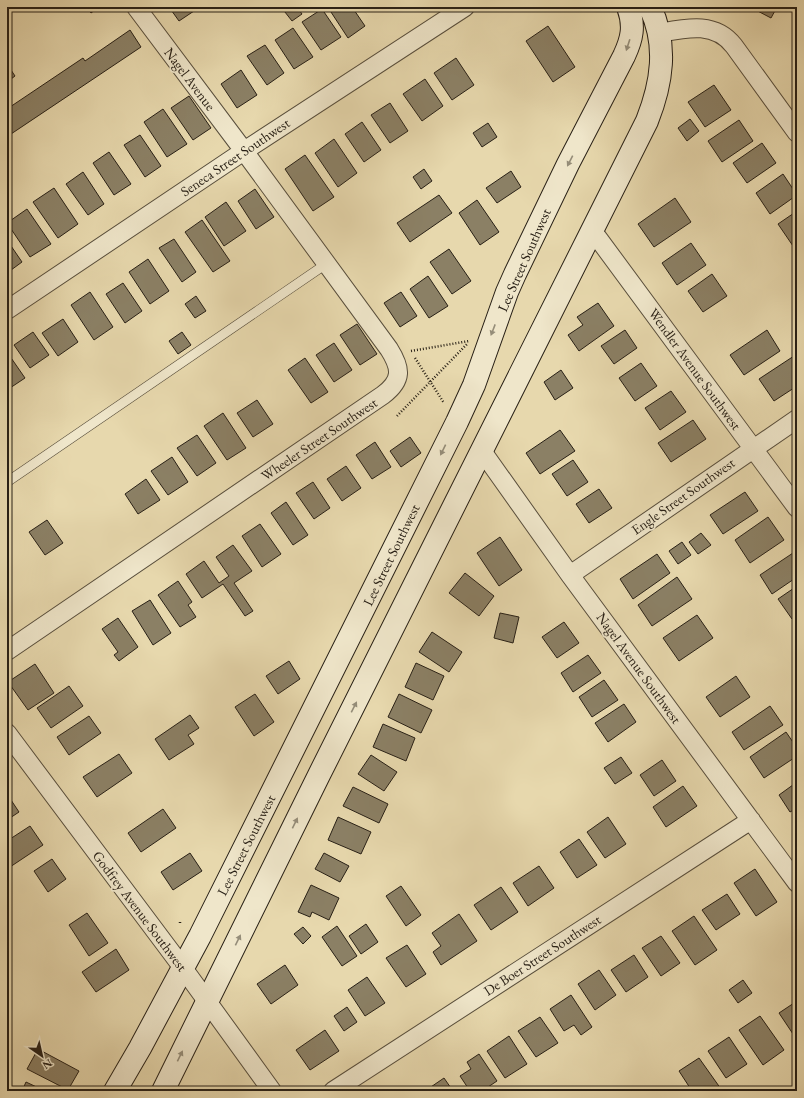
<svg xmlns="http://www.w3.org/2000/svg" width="804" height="1098" font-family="'EB Garamond',serif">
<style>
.building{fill:#8b8065;stroke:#282016}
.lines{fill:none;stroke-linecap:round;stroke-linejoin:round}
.lane-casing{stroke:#584e3c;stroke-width:10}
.street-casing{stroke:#584e3c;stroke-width:20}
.secondary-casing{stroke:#282016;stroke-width:24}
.path{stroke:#282016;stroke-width:2.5;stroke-dasharray:1 2;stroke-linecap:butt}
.lane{stroke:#efe6ca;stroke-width:9}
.street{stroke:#efe6ca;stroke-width:18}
.secondary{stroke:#efe6ca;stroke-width:22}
.oneway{fill:#958d79}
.labels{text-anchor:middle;stroke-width:3.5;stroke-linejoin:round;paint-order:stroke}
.street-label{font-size:14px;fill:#282016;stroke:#efe6ca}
</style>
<rect width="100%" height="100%" fill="#e7d8ad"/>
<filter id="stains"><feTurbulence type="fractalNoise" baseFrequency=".005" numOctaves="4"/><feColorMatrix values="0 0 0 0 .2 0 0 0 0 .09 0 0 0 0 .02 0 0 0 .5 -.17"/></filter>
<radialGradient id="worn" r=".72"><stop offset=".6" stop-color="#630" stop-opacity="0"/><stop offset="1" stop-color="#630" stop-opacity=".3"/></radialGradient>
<path class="building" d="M87,7h12l-8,6z
M169,7h23l2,4 -15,10z
M281,7h16l5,7 -10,7z
M332,7h20l13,19 -17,12 -19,-29z
M750,7h27l-6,11z
M322,9l19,28 -20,13 -19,-28z
M548,26l27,41 -22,15 -27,-41z
M293,28l20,29 -19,12 -19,-29z
M130,30l11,17 -130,87 -4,-6v-19l76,-51 2,3z
M265,45l19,28 -17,12 -20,-29z
M456,58l18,27 -22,15 -18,-27z
M7,64l8,12 -8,6z
M241,70l16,25 -20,13 -16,-24z
M425,79l18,27 -21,15 -19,-27z
M714,85l17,25 -26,17 -17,-25z
M189,96l22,32 -18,12 -22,-32z
M390,103l18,28 -18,12 -19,-28z
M163,109l24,35 -20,13 -23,-35z
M690,119l9,12 -12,10 -9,-13z
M739,120l14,21 -31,21 -14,-21z
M362,122l19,28 -17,12 -19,-28z
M488,123l9,14 -15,10 -9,-14z
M140,135l21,31 -16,11 -21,-32z
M334,139l23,34 -19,14 -23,-34z
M762,143l14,20 -29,20 -14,-20z
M109,152l22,32 -17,11 -21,-32z
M305,155l29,42 -21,14 -28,-42z
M424,169l8,12 -11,8 -8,-12z
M511,171l10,16 -24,16 -11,-15z
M83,172l21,32 -16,11 -22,-31z
M783,174l14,21 -27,19 -14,-21z
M54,188l24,36 -20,14 -25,-36z
M255,189l19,28 -18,12 -18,-28z
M439,195l13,18 -42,29 -13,-19z
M675,198l16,24 -37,25 -16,-23z
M477,200l22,32 -19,13 -21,-32z
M226,202l20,29 -22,15 -19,-29z
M27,209l24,35 -21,13 -23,-34z
M797,211v32l-4,3 -15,-22z
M202,220l28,41 -17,11 -28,-40z
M174,239l22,33 -14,10 -23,-34z
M7,240l15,22 -15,11z
M691,243l15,22 -29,20 -15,-22z
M449,249l22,32 -19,13 -22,-32z
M148,259l21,32 -19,13 -21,-32z
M712,274l15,22 -24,16 -15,-21z
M428,276l20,30 -19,12 -19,-29z
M123,283l19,28 -17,12 -19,-29z
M90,292l23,35 -19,13 -23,-35z
M401,292l16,24 -17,11 -16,-24z
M196,296l10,15 -11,7 -10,-14z
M598,303l16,23 -35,25 -11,-16 15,-10 -6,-8z
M63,319l15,23 -20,14 -16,-23z
M357,324l20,30 -17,11 -20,-30z
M625,330l12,18 -23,16 -13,-18z
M767,330l13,21 -36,24 -14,-20z
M33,332l16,23 -19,13 -16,-23z
M182,332l9,13 -13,9 -9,-13z
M334,343l18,27 -18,12 -18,-27z
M7,352l18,26 -18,12z
M797,354v22l-4,3 4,7 -23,15 -15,-22z
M305,358l23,34 -17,11 -23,-33z
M641,363l16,23 -22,15 -16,-23z
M561,370l12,18 -18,12 -11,-18z
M671,391l15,21 -26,18 -15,-22z
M257,400l16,24 -20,13 -16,-24z
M223,413l23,35 -19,12 -23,-34z
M693,420l13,19 -35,23 -13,-19z
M560,430l15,21 -35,23 -14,-21z
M197,435l19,28 -19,13 -20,-28z
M410,437l11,16 -20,14 -11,-16z
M375,442l16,25 -19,12 -16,-24z
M172,457l16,25 -20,13 -17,-24z
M573,460l15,22 -21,14 -15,-22z
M346,466l15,22 -19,13 -15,-22z
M146,479l14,21 -22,14 -13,-20z
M313,482l17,26 -16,11 -18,-26z
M599,489l13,19 -23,15 -13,-19z
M745,492l13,19 -35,23 -13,-19z
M286,502l22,33 -15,10 -22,-32z
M768,517l16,23 -34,23 -15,-23z
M47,520l16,23 -18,12 -16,-23z
M260,524l21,30 -19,13 -20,-31z
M701,533l10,12 -13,9 -9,-12z
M500,537l22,33 -23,16 -22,-33z
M682,542l9,13 -13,9 -9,-13z
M233,545l19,26 -18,12 19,28 -8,5 -22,-32 -21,14 -16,-24 18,-13 15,22 10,-7 -13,-19z
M793,553l4,5v19l-25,17 -12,-19z
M657,554l13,19 -37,26 -13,-20z
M465,573l29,23 -15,20 -30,-23z
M677,577l15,22 -40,27 -14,-21z
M178,581l14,21 -4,3 8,12 -16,10 -22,-32z
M797,586v30l-5,3 -14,-20z
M150,600l21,33 -18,12 -21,-34z
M500,613l19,4 -6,26 -19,-5z
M697,615l16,23 -34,23 -16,-23z
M118,618l20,29 -19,14 -5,-6 4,-3 -16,-23z
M564,622l15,21 -22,15 -15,-21z
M432,632l30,20 -13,20 -30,-20z
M588,655l13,18 -28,19 -12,-19z
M289,661l11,18 -22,15 -12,-18z
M416,663l28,13 -11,24 -28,-13z
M35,664l19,29 -26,17 -20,-28z
M736,676l14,21 -30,20 -14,-20z
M604,680l14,20 -26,17 -13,-20z
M69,686l14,20 -32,22 -14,-20z
M255,694l19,28 -20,14 -19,-29z
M399,694l33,16 -11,23 -33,-16z
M624,704l12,18 -28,20 -13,-19z
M770,706l13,19 -39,25 -12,-18z
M190,715l9,13 -11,7 6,9 -25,16 -14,-21z
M89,716l12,17 -32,22 -12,-18z
M383,724l32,14 -9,23 -33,-14z
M786,732l11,16v8l-33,22 -14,-21z
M119,754l13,19 -35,24 -14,-20z
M371,755l26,17 -13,19 -26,-17z
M621,757l11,16 -17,11 -11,-16z
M662,760l14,21 -22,15 -14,-21z
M797,782v26l-7,4 -11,-17z
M683,786l14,20 -31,21 -13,-20z
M353,787l35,17 -9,19 -36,-17z
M7,794l12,18 -12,8z
M163,809l13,19 -35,24 -13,-19z
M338,817l33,15 -10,22 -33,-14z
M608,817l18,27 -21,14 -18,-26z
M30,826l13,19 -33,22 -3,-5v-21z
M579,839l18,26 -20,13 -17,-26z
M190,853l12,18 -29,19 -12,-18z
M324,853l25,13 -9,16 -25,-13z
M52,859l14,20 -18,13 -14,-21z
M539,866l15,22 -26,18 -15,-23z
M755,869l22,33 -21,14 -22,-33z
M311,885l28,13 -10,22 -17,-8 -2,5 -12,-5z
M401,886l20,29 -15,11 -20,-30z
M501,887l17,25 -27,18 -17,-25z
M727,894l13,20 -24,16 -14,-20z
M87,913l21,30 -19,13 -20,-31z
M459,914l18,27 -36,24 -8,-13 8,-6 -9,-13z
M694,916l23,34 -22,15 -23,-34z
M366,924l12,18 -17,12 -12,-18z
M337,926l20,30 -15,10 -20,-29z
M303,927l8,9 -8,8 -9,-10z
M661,936l19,27 -19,13 -19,-28z
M407,945l19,29 -20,13 -20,-29z
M116,949l13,21 -33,22 -14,-20z
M634,955l14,22 -22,15 -15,-22z
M285,965l13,20 -27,19 -14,-20z
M599,970l17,25 -21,15 -17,-26z
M367,977l18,26 -20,13 -17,-26z
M743,980l9,13 -14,10 -9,-13z
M571,995l21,32 -11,8 -7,-10 -10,6 -14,-22z
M797,1001v39l-18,-27z
M347,1007l10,15 -13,9 -10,-15z
M760,1016l24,34 -21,15 -24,-35z
M540,1017l18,26 -22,14 -18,-26z
M325,1030l14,21 -29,19 -14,-20z
M509,1036l18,28 -22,14 -18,-27z
M729,1037l18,27 -21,14 -18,-27z
M38,1049l41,22 -11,19 -41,-21z
M479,1054l18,27 -15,10h-12l-10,-15 11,-7 -4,-7z
M699,1058l22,31 -3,2h-26l-13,-20z
M444,1078l9,13h-28z
M26,1082l19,9h-23z"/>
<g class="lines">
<defs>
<path id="lane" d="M7,482l319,-218"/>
<path id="street" d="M659,33c27,-5 56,-12 75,13l63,87
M592,230l205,278
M7,310l237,-159 221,-144
M482,451l88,124 227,308
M570,575l227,-156
M7,651l376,-256c20,-15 18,-27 6,-46l-145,-198 -108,-144
M7,733l176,235 89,123
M333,1091l418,-271"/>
<path id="secondary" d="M115,1091l25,-43 60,-112 257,-514 17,-37 33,-93 8,-18 53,-110 56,-108c8,-17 11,-30 4,-49
M163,1091l156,-316 328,-654c15,-38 21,-76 3,-114"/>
</defs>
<use href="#lane" class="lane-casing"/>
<use href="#street" class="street-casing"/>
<use href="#secondary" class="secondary-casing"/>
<path class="path" d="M411,351l58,-10
M415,358l29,45
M397,416l70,-72
M180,923v-3"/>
<use href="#lane" class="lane"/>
<use href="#street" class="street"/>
<use href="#secondary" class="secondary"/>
</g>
<defs><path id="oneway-solid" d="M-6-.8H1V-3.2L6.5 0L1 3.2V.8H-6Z"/></defs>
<g class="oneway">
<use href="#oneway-solid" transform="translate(628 45) rotate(108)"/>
<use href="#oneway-solid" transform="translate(570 161) rotate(117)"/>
<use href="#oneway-solid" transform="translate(493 330) rotate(111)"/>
<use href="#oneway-solid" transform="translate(443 450) rotate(116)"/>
<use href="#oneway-solid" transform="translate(354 707) rotate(-63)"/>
<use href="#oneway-solid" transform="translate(295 823) rotate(-64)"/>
<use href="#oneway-solid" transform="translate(238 940) rotate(-64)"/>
<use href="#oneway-solid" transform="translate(180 1056) rotate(-64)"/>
</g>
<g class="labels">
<g class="street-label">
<text transform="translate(190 79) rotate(53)" y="5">Nagel Avenue</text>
<text transform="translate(235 157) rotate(-34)" y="5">Seneca Street Southwest</text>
<text transform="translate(524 260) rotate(-66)" y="5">Lee Street Southwest</text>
<text transform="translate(695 369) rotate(54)" y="5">Wendler Avenue Southwest</text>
<text transform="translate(319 439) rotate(-34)" y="5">Wheeler Street Southwest</text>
<text transform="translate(683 496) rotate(-35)" y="5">Engle Street Southwest</text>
<text transform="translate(391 555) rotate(-64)" y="5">Lee Street Southwest</text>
<text transform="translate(639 668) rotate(54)" y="5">Nagel Avenue Southwest</text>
<text transform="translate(246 845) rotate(-63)" y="5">Lee Street Southwest</text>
<text transform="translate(140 911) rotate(53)" y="5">Godfrey Avenue Southwest</text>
<text transform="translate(542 955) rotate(-33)" y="5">De Boer Street Southwest</text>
</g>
</g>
<rect width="804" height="1098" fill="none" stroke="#e7d8ad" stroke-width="24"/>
<rect x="8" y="8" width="788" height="1082" fill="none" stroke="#282016" stroke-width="2"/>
<rect x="12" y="12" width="780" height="1074" fill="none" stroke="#282016"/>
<g transform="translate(42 1056) rotate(146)" stroke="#efe6ca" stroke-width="3" paint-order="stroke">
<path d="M0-3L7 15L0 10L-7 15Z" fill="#282016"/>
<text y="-6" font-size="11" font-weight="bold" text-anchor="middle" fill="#282016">N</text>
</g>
<rect width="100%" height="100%" filter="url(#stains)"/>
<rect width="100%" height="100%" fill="url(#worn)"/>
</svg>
